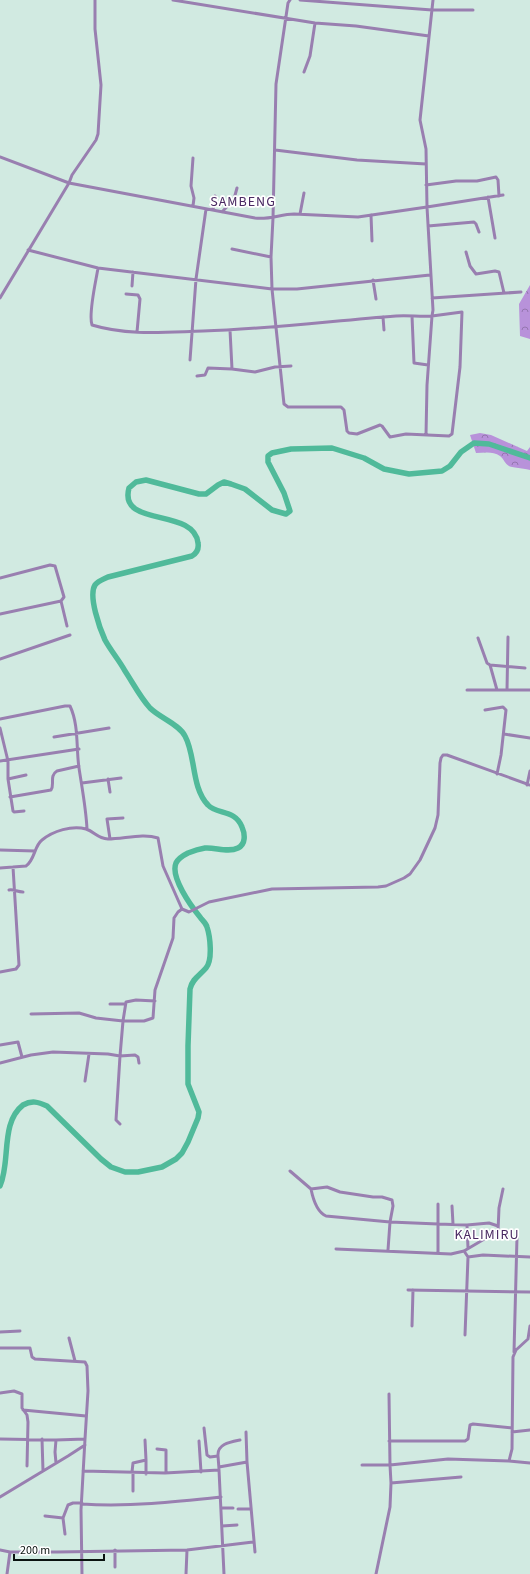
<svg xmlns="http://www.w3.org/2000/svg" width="530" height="1574" font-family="'Source Sans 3',sans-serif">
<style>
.forest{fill:url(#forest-crowns)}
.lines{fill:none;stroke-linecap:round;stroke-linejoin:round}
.river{stroke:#50ba9a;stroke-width:5.5}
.minor{stroke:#997fb0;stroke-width:3}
.labels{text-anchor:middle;stroke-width:3.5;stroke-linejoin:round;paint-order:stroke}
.quarter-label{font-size:14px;letter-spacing:1px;fill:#492962;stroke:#fff}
</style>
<defs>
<pattern id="forest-crowns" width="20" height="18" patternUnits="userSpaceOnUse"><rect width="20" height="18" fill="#b892da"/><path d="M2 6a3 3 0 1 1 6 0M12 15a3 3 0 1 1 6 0" fill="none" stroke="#9476af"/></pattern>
</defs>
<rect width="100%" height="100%" fill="#d1eae1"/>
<path class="forest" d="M530,285v54l-10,-3 -1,-32z
M480,433l11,2 36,16 3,-4v23c-4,-1 -20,-3 -21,-4 -4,-2 -5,-7 -9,-10 -7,-5 -16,-3 -24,-3l-6,-18z"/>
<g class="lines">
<path class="river" d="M0,1186c11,-25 0,-63 23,-81 9,-5 15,-3 24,1l54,53 10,8 14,5h13l24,-5 14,-8 6,-6 6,-11 10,-24 1,-6 -11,-28v-38l2,-57c2,-10 10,-14 16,-21 7,-8 4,-32 1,-41 -1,-4 -5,-7 -7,-10 -9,-11 -30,-40 -24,-54 2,-4 8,-8 12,-10 5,-2 11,-4 17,-5 10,-1 23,5 33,0 8,-4 7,-14 4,-21 -7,-18 -25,-12 -34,-22 -17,-18 -12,-49 -23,-69 -6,-12 -25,-18 -35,-28 -10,-11 -17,-25 -25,-37 -6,-11 -14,-20 -20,-31 -5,-11 -17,-44 -10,-55 3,-4 9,-6 13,-8l84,-21c5,-3 7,-7 6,-13 -4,-36 -80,-15 -69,-55l7,-6 10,-2 53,14h7l12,-9 6,-3 7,2 14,5 27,21 14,4 4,-3 -6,-18 -16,-31v-6l4,-3 19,-4 41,-1 32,10 20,11 25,5 33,-3 8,-5 11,-14 13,-9 15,1 41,14"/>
<path class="minor" d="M173,0l142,23 41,3 73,10
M290,0l-2,3 -12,81 -3,134 -2,39 1,32 12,115 4,3h53l3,3 3,21 2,2 8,1 23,-9 2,1 8,11 16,-3 43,2 3,-2 8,-67 2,-55 -30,4 -5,69 -1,50
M300,0l132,10h41
M304,72l6,-16 5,-33
M275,150l82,10 69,4
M0,157l69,26 186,35c14,2 26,-4 39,-4l64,3 69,-10 -1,-58 -6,-29 13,-120
M426,185l30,-4h21l19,-4 2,3 1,16
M488,197l7,41
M193,206l1,-8 -3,-12 2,-28
M213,210l2,-14
M222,212l12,-13 3,-11
M300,214l4,-21
M371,215l1,26
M428,226l46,-4 2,2 3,8
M232,249l39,8
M28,250l70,18 174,21h25l133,-14
M466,252l4,14 6,8 19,-3 4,1 5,21
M98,268c-2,13 -10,46 -6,57 36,11 74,7 111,6 65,-2 128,-10 193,-15 12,-1 25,1 36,0l1,-6 -6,-103 76,-12
M373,280l3,19
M132,286l1,-14
M126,294l12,1 2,4 -3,33
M0,298l69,-115 3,-8 24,-35 2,-6 3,-49 -6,-56v-29
M432,298l89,-6
M412,316l2,47 14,2
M383,317l1,13
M230,330l2,39 23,3 20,-5 16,-1
M190,360l6,-81 10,-70
M197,376l8,-1 3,-7 24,1
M0,578l50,-13 5,1 9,31 -3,4 6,25
M0,614l61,-13
M478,638l9,25 3,2
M0,659l70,-24
M467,690h63
M497,690l-7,-25 35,3
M507,690l1,-53
M485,710l18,-3 3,3 -5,45 -4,19
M0,719l65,-13h5c9,19 6,42 9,62 3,20 7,40 8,61
M0,728l8,33v18l5,32 1,1 10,-1
M504,734l26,4
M54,737l55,-9
M0,761l79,-12
M8,779l18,-4
M108,779l2,13
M82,783l39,-5
M527,785l3,-14
M10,797l41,-7c4,-6 -2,-14 6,-19l22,-5
M110,839l-3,-20 16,-1
M0,850l35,1
M0,868l26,-2c9,-6 8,-20 16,-26 11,-9 30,-15 44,-11 9,3 11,9 22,10 16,0 35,-6 50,-1l5,28 19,43 7,3 20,-10 63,-13 106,-2 8,-1 18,-8 6,-4 10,-14 15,-32 3,-13 2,-52 1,-5 2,-3h4l83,30
M9,890c5,-1 8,2 14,2
M0,972l16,-3 3,-4 -6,-98
M110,1004h15
M31,1014l48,-1 17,5 27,3 3,-19 10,-2 19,1
M0,1045l18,-3 4,15
M0,1063l31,-8 22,-3 55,2 12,2 3,-35h21l9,-3 2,-28 18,-52 1,-20 4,-6 4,-3
M85,1081l4,-27
M120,1124l-4,-4 4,-64 15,-1 3,2 1,6
M290,1171l21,18 16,-2 13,5 33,5h9l10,3 1,6 -3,16 -2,28
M311,1189c2,10 6,23 15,27l64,6 48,2 29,1 22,-2 9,3
M452,1206l1,18
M467,1225l1,23
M336,1249l115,5 13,-3 34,-20 1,-23 4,-19
M464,1251l4,6 15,-2 47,2
M438,1252v-48
M408,1290l122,2
M412,1326l1,-36
M0,1332l20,-1
M465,1335l3,-78
M69,1338l6,23
M0,1348h30l2,9 3,2 50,3 2,4 1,25 -3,48
M514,1352l3,-115
M0,1393l14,-2 8,3v14l5,7 1,7 -1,44
M23,1410l63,6
M204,1428l3,27 3,2 8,-1 1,13
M246,1432l1,30
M512,1432l18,-2
M0,1439l56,1 29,-1 -4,71 1,64
M42,1439l1,32
M56,1440l-1,12 1,11
M145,1440l1,20v14
M199,1441l2,31
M389,1441h76l3,-2 2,-14 3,-1 39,4
M157,1449l9,1v23
M218,1456c-1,-12 12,-14 22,-16
M509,1461l21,2
M362,1465h28l-1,-71
M219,1467l28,-5 8,90
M83,1471l82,2 54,-3 5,104
M132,1472l1,-9 13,-3
M391,1483l70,-6
M133,1491v-19
M0,1497l68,-41 17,-11
M82,1504c46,3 93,-2 139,-7
M221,1508h12
M238,1509h13
M45,1516l18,2 5,-13 5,-2h9
M63,1518l2,16
M222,1526l15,-1
M0,1550l10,2h47l130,-2 66,-8
M115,1567v-17
M7,1574l3,-22
M186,1574l1,-24
M376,1574l14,-67 1,-24 -1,-18 58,-6 61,2 3,-12 1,-92 3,-7 12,-11 2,-13"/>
</g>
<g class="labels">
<g class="quarter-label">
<text x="243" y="206">SAMBENG</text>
<text x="487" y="1239">KALIMIRU</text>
</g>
</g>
<path d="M14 1554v6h90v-6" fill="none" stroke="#0a1310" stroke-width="2"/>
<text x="20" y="1554" font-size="12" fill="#0a1310" stroke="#ffffff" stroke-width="3" paint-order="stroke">200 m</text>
</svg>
